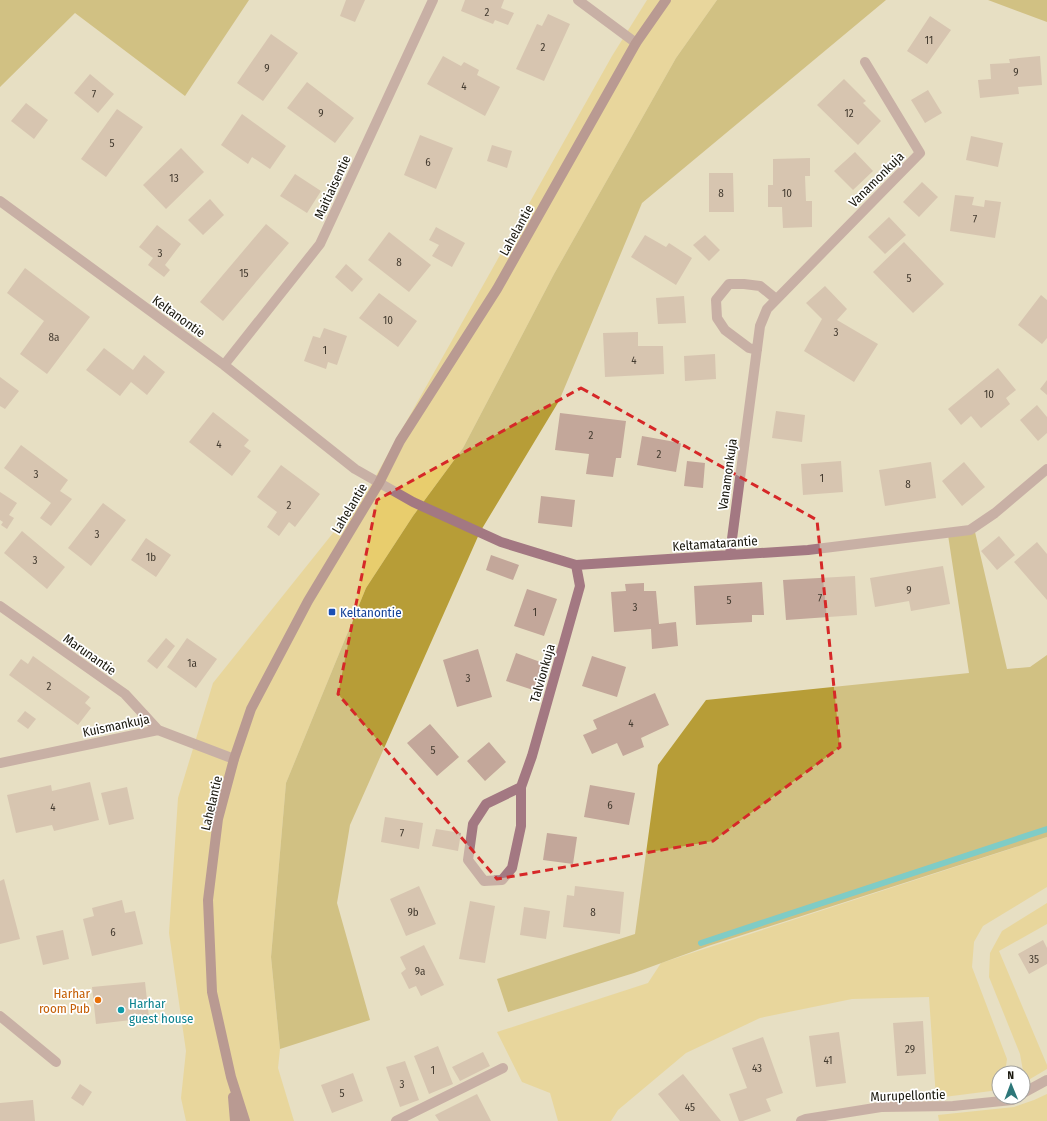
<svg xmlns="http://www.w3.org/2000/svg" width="1047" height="1121" font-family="'Fira Sans Condensed',sans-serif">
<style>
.green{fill:#e8cd6d}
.forest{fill:#b79d37}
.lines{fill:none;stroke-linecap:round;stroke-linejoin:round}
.stream{stroke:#00b5ca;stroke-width:6}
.building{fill:#c3a79a}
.street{stroke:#a37882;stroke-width:10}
.secondary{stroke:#824757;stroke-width:10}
.marked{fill:none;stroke:#d62828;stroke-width:3;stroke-dasharray:8 5;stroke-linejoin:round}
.transit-dot{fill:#1a4fb4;stroke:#fff;stroke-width:1.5}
.food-dot{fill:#e8710a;stroke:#fff;stroke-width:1.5}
.culture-dot{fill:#0f9aa8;stroke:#fff;stroke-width:1.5}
.labels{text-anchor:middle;stroke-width:3.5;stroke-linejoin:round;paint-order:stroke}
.number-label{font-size:11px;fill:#443b30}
.street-label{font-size:13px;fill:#19170d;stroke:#fff}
.transit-label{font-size:13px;fill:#164399;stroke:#fff;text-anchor:start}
.food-label{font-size:13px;fill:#c56008;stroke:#fff;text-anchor:end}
.culture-label{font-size:13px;fill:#0d838f;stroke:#fff;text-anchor:start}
</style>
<rect width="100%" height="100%" fill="#e7dfc3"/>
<path class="green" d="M647,0h70l-41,58 -122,216 -91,174 -50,68 -47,72 -80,195 -15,174 9,92 -2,19 16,53h-108l-5,-23 5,-47 -17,-118 9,-135 35,-115 156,-195 243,-432z
M1047,837v50l-64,39 -9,16 -2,25 35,92 -2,14h-6v17l-63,8 -7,-101 -77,2 -92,19 -74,35 -68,57 -7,11h-53l-8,-28 -28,-11 -25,-50 151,-49 13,-20z
M1047,903v21l-48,27 48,114v4l-22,13 -5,-28 -31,-77 1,-24 12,-22z
M1047,1094v27h-108l-1,-6 76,-8 20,-7z"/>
<path class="forest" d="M0,0h249l-64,96 -110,-83 -75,74z
M717,0h169l-244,203 -83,198 -79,131 -130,293 -13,78 33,117 -90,29 -9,-92 15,-174 80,-195 47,-72 50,-68 91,-174 122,-216z
M988,0h59v22z
M975,532l32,137 23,-2 17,-12v182l-339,109 -74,27 -126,39 -11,-33 138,-45 23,-169 48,-65 263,-27 -21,-138z"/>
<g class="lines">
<path class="stream" d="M701,943l346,-114"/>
</g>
<path class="building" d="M346,0h19l-10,22 -15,-6z
M465,0h39l-3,8 13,5 -6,12 -13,-5 -2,4 -32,-13z
M548,14l22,10 -26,57 -28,-12 21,-45 5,2z
M930,16l21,14 -24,34 -20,-13z
M271,34l27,19 -35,48 -26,-18z
M443,56l18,10 3,-4 15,8 -2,5 23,12 -15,29 -58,-32z
M1040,56l2,29 -24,2 1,7 -39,4 -2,-18 13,-1 -1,-15 20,-1 -1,-4z
M90,74l24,20 -16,19 -24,-20z
M844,79l22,22 -3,2 18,18 -23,24 -41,-40z
M307,82l47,36 -19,25 -48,-35z
M928,90l14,23 -17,10 -14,-23z
M26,103l22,17 -14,19 -23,-18z
M117,109l26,18 -37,50 -25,-18z
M242,114l44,32 -16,23 -18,-12 -4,7 -27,-19z
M420,135l33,13 -17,41 -32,-14z
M971,136l32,7 -5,24 -32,-7z
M492,145l20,6 -5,17 -20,-7z
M181,148l23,24 -38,37 -23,-24z
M855,152l18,19 -20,19 -19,-19z
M810,158v18h-5l1,25h6v26l-29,1 -1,-21h-14v-22h5v-26z
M709,173h24l1,39h-25z
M295,174l26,17 -14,22 -27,-17z
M922,182l16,15 -19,20 -16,-15z
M955,195l19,2 -2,8 12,2 1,-7 16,2 -6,36 -45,-7z
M210,199l14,16 -21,20 -15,-15z
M889,217l17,18 -21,19 -17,-17z
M266,224l23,19 -66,78 -23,-19z
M157,225l24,19 -16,21 5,5 -6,7 -16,-12 5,-7 -14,-11z
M436,227l29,16 -13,24 -20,-11 7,-11 -10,-5z
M389,232l42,33 -22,27 -41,-32z
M645,235l21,12 3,-4 23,15 -16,27 -45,-28z
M705,235l15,15 -11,11 -16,-16z
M904,242l40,42 -31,29 -40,-41z
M346,264l17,15 -11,13 -17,-15z
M25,268l65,49 -43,57 -27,-20 24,-33 -37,-28z
M825,286l22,23 -10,11 41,24 -24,38 -50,-31 18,-32 -16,-16z
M379,293l38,28 -19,26 -39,-29z
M1041,295l6,5v38l-5,6 -24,-19z
M684,296l2,27 -28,1 -2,-26z
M324,328l23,8 -10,29 -9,-3 -2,7 -22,-8 9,-25 7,2z
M638,332v14h25l1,28 -59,3 -2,-44z
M104,348l29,22 11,-15 21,17 -18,23 -16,-13 -11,14 -34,-26z
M715,354l1,25 -31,2 -1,-25z
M998,368l18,22 -10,8 4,6 -29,24 -10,-12 -10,9 -13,-16z
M0,377l19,14 -14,18 -5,-3z
M1047,380v15l-7,-6z
M1037,405l10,12v16l-9,8 -18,-21z
M776,411l29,4 -3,27 -30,-4z
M213,412l36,28 -5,6 7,5 -19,25 -43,-34z
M560,413l66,8 -5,37h-5l-3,19 -27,-3 3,-20 -34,-4z
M642,436l39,7 -5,29 -39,-7z
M21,445l47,35 -8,11 12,8 -21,27 -11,-8 11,-15 -47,-35z
M687,461l18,2 -2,25 -19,-2z
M841,461l2,31 -40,3 -2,-31z
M931,462l5,36 -51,8 -6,-36z
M964,462l21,25 -23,19 -20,-25z
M281,465l39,29 -25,33 -6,-5 -10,14 -12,-9 10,-15 -20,-15z
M0,492l17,11 -8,12 5,3 -7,11 -6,-4 2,-3 -3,-2z
M541,496l34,4 -3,27 -34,-4z
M103,503l23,17 -35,46 -23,-18z
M22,531l43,36 -18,22 -43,-36z
M999,536l16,19 -18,15 -16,-19z
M146,538l25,17 -15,22 -25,-17z
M1037,542l10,12v46l-33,-38z
M491,555l28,10 -6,15 -27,-10z
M943,566l7,38 -39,7 -2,-10 -34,6 -5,-29z
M855,576l2,39 -71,5 -3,-40z
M762,582l2,33h-12v7l-56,3 -2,-39z
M644,583v8h12l3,33 17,-2 2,24 -26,3 -1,-20 -37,3 -3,-40 15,-1 -1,-7z
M527,589l30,10 -13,37 -30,-10z
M166,638l9,8 -18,23 -10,-8z
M187,638l30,21 -21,29 -29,-21z
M478,649l14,48 -35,10 -14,-47z
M516,653l27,10 -10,27 -27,-9z
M33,656l57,41 -5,6 6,5 -13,17 -69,-50 12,-16 7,5z
M592,656l34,11 -9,30 -35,-11z
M655,693l14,32 -28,13 3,9 -21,9 -6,-13 -25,11 -9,-19 14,-6 -4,-9z
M25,711l11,8 -8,10 -11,-8z
M430,724l29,33 -22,19 -30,-33z
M489,742l17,20 -21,19 -18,-20z
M90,782l9,38 -45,11 -2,-6 -36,8 -9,-38 44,-10 1,6z
M590,785l45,8 -6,32 -45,-8z
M127,787l7,32 -25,6 -8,-32z
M385,817l38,6 -4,26 -38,-7z
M436,829l25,4 -3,18 -26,-5z
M547,833l30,4 -4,27 -30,-4z
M4,879l16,60 -20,5v-63z
M419,886l17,38 -30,12 -16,-37z
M575,886l49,6 -4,42 -57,-7 4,-32 7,1z
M122,900l3,13 10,-2 8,33 -51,12 -9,-37 11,-3 -2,-8z
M470,901l25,5 -10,57 -26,-4z
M524,907l26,4 -4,28 -26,-4z
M63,930l6,29 -26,6 -7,-29z
M1043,940l4,8v16l-18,10 -11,-20z
M424,945l20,40 -23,11 -5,-10 -7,3 -8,-16 5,-4 -6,-12z
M145,982l4,36 -53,6 -4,-37z
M923,1021l3,53 -29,2 -4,-53z
M839,1032l7,51 -30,4 -7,-51z
M763,1037l20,56 -17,6 5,12 -28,10h-4l-10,-27 18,-6 -15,-40z
M438,1046l15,38 -24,10 -15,-38z
M483,1052l7,14 -30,15 -8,-14z
M405,1061l14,39 -19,7 -14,-40z
M353,1073l10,28 -31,12 -11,-28z
M683,1074l38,47h-41l-22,-27z
M80,1084l12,8 -9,14 -12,-8z
M477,1094l14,27h-52l-4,-6z
M33,1100l2,21h-35v-18z"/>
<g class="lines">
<path class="street" d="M578,0l58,43
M0,201l224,164 131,104 58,33 88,40 75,23 232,-15 162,-20 25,-17 52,-44
M757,350l-8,-2 -24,-18 -8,-12 -1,-18 13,-16h15l16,2 16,13
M224,365l96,-121 113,-244
M730,554l30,-228 7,-17 153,-156 -55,-91
M0,606l125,88 33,36
M0,763l158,-33 76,29
M521,787v39l-9,42 -10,12 -18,1 -16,-21 5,-36 13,-20 35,-17 11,-31 48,-170 -4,-21
M0,1016l56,46
M1023,1093l24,-13
M396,1121l107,-53
M801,1121l5,-2 75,-12 72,-1 59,-6 4,-3"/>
<path class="secondary" d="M233,1097l2,24
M245,1121l-14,-44 -19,-85 -4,-92 10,-81 16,-60 17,-50 57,-108 71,-118 21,-42 97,-152 139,-246 30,-43"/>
</g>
<path d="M0 0H1047V1121H0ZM581,388l236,132 23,227 -127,94 -216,38 -159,-185 39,-194z" fill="#e7dfc3" fill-opacity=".55" fill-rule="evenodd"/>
<path class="marked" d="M581,388l236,132 23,227 -127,94 -216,38 -159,-185 39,-194z"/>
<rect class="transit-dot" x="328" y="608" width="8" height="8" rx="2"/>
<circle class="food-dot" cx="98" cy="1000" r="4"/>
<circle class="culture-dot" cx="121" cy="1010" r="4"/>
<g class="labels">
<g class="number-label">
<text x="487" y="16">2</text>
<text x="929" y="44">11</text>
<text x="543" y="51">2</text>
<text x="267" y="72">9</text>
<text x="1016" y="76">9</text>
<text x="464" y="90">4</text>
<text x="94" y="98">7</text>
<text x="321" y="117">9</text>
<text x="849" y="117">12</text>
<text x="112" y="147">5</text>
<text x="428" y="166">6</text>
<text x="174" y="182">13</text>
<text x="721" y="197">8</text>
<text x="787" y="197">10</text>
<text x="975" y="223">7</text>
<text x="160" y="257">3</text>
<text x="399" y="266">8</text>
<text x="244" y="277">15</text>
<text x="909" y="282">5</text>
<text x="388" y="324">10</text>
<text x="836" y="336">3</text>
<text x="54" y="341">8a</text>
<text x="325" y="354">1</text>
<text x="634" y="364">4</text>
<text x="989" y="398">10</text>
<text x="591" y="439">2</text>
<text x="219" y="448">4</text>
<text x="659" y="458">2</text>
<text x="36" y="478">3</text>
<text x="822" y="482">1</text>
<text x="908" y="488">8</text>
<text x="289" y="509">2</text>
<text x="97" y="538">3</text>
<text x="151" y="561">1b</text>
<text x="35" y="564">3</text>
<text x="909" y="594">9</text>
<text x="820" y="602">7</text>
<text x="729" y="604">5</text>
<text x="635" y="611">3</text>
<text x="535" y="616">1</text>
<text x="192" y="667">1a</text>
<text x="468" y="682">3</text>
<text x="49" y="690">2</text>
<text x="631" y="727">4</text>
<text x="433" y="754">5</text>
<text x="610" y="809">6</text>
<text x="53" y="811">4</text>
<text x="402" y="837">7</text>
<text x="413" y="916">9b</text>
<text x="593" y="916">8</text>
<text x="113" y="936">6</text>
<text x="1034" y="963">35</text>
<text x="420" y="975">9a</text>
<text x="910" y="1053">29</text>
<text x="828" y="1064">41</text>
<text x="757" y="1072">43</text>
<text x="433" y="1074">1</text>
<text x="402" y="1088">3</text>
<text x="342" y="1097">5</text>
<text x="690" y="1111">45</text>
</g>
<g class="street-label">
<text transform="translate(876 179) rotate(-45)" y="5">Vanamonkuja</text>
<text transform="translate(332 187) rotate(-65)" y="5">Maitiaisentie</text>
<text transform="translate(516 230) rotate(-61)" y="5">Lahelantie</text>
<text transform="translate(179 316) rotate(36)" y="5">Keltanontie</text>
<text transform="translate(727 474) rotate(-82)" y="5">Vanamonkuja</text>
<text transform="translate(349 508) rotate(-59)" y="5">Lahelantie</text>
<text transform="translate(715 543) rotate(-4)" y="5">Keltamatarantie</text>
<text transform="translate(90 654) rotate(35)" y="5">Marunantie</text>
<text transform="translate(542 673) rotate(-74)" y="5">Talvionkuja</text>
<text transform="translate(116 725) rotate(-12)" y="5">Kuismankuja</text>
<text transform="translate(211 803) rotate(-77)" y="5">Lahelantie</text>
<text transform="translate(908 1095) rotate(-2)" y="5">Murupellontie</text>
</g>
<g class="transit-label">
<text x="340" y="617">Keltanontie</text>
</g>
<g class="food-label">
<text x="90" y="998">Harhar<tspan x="90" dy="15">room Pub</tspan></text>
</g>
<g class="culture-label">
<text x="129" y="1008">Harhar<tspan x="129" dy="15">guest house</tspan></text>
</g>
</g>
<g transform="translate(1011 1085) rotate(359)"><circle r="19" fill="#ffffff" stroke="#a3a29e"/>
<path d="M0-3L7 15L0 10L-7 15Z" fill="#2d7779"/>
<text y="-6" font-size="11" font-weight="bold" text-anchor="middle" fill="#19170d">N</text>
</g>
</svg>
